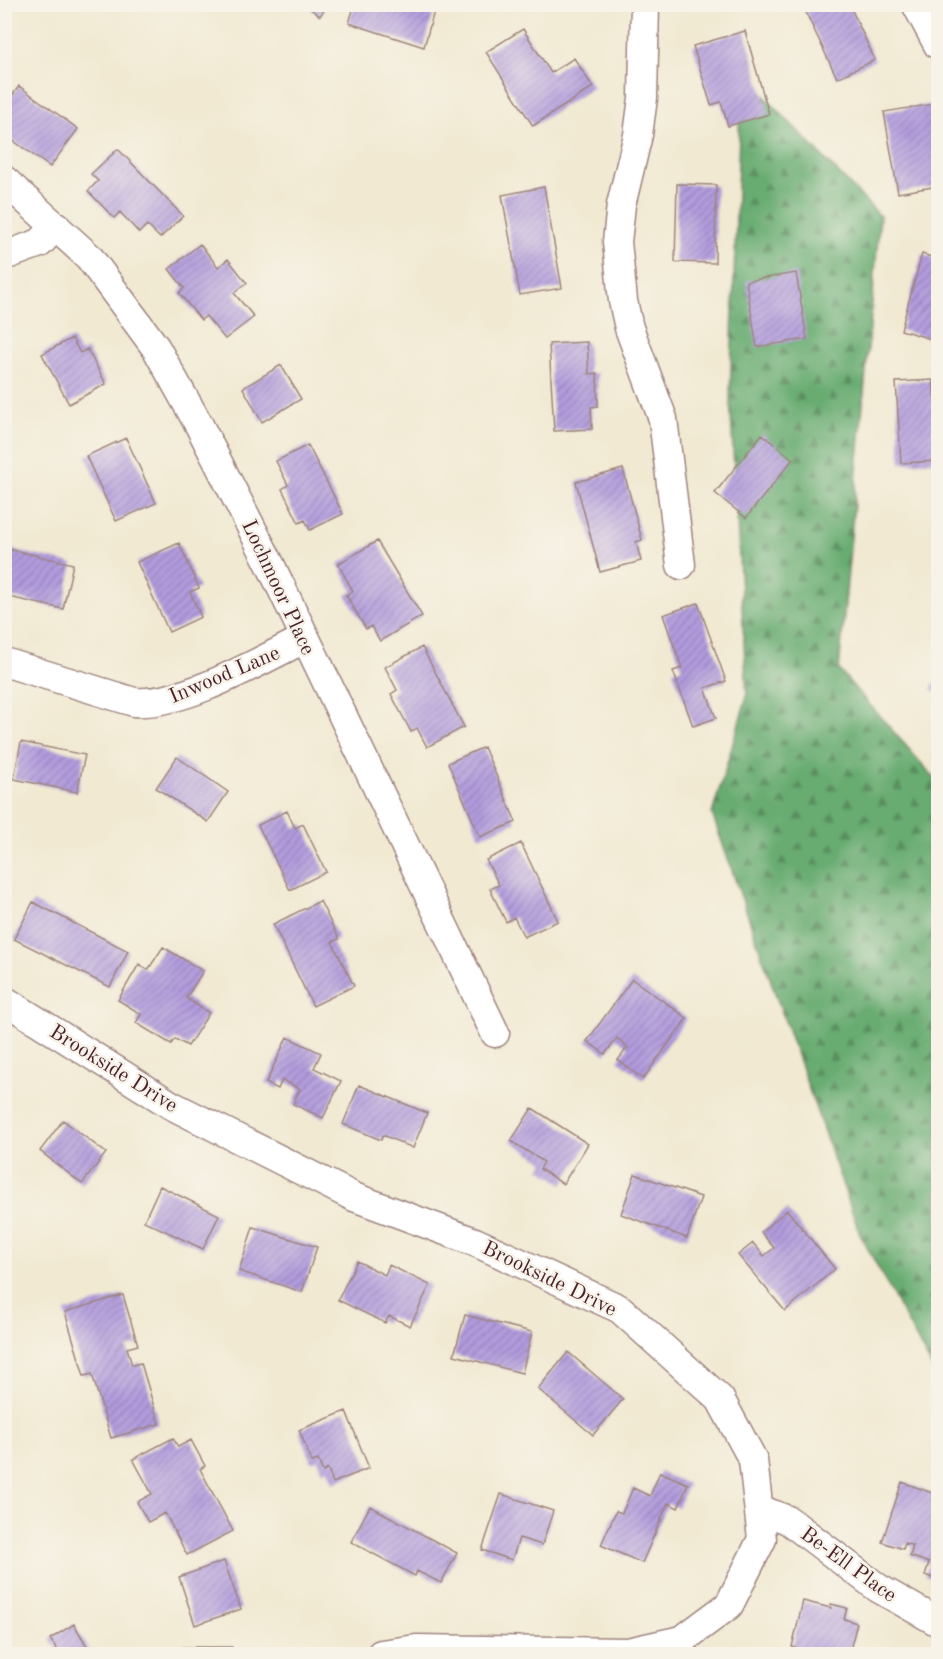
<svg xmlns="http://www.w3.org/2000/svg" width="943" height="1659" font-family="'Old Standard TT',serif">
<style>
.forest{fill:url(#forest-firs);stroke:#59664e;stroke-width:1.5}
.building{fill:url(#building-hatch)}
.lines{fill:none;stroke-linecap:round;stroke-linejoin:round}
.street-casing{stroke:#9e847e;stroke-width:31}
.street{stroke:#fff;stroke-width:28}
.labels{text-anchor:middle;stroke-width:5;stroke-linejoin:round;paint-order:stroke}
.street-label{font-size:21px;fill:#4a1f2b;stroke:#f7f3e8}
</style>
<defs>
<pattern id="forest-firs" width="22" height="20" patternUnits="userSpaceOnUse" patternTransform="scale(1.5)"><rect width="22" height="20" fill="#68ac71"/><path d="M5 1l3.5 6h-7zM16 11l3.5 6h-7z" fill="#588b5d"/></pattern>
<pattern id="building-hatch" width="6" height="6" patternUnits="userSpaceOnUse" patternTransform="scale(1.5)"><rect width="6" height="6" fill="#b29cde"/><path d="M-1 1l2-2M0 6l6-6M5 7l2-2" fill="none" stroke="#937fb4"/></pattern>
</defs>
<rect width="100%" height="100%" fill="#f7f3e8"/>
<filter id="ink" filterUnits="userSpaceOnUse"><feTurbulence type="fractalNoise" baseFrequency=".0167" numOctaves="2"/><feDisplacementMap in="SourceGraphic" scale="12" xChannelSelector="R" yChannelSelector="G"/><feConvolveMatrix kernelMatrix="1 2 1 2 8 2 1 2 1" color-interpolation-filters="sRGB"/></filter>
<filter id="wash" filterUnits="userSpaceOnUse"><feTurbulence type="fractalNoise" baseFrequency=".008" numOctaves="4" result="noise"/><feDisplacementMap in="SourceGraphic" scale="24" xChannelSelector="R" yChannelSelector="G"/><feGaussianBlur stdDeviation="1.35" result="paint"/><feColorMatrix in="noise" values="0 0 0 0 0 0 0 0 0 0 0 0 0 0 0 0 0 1.4 0 .05"/><feComposite in="paint" operator="in"/></filter>
<g filter="url(#wash)">
<rect width="100%" height="100%" fill="#f1e9d2"/>
<path class="forest" d="M741,72l139,144 -41,454 99,112v597l-78,-145 -148,-420 35,-118 -17,-299z"/>
<g id="blocks">
<path class="building" d="M304,4h24l-8,12z
M355,4h81l-12,43 -75,-24z
M802,4h47l26,56 -38,18z
M523,29l28,44 23,-15 19,29 -60,39 -47,-74z
M745,31l24,83 -41,12 -7,-24 -10,3 -18,-59z
M19,86l59,43 -28,38 -46,-33v-27z
M933,104l5,32v50l-40,7 -14,-81z
M118,149l65,67 -23,22 -13,-13 -8,8 -19,-21 -6,6 -26,-27 10,-10 -7,-7z
M677,184l39,1 -1,78 -40,-1z
M544,187l18,101 -42,7 -18,-100z
M200,244l18,23 10,-8 19,24 -13,10 20,24 -29,22 -19,-23 -5,4 -22,-27 5,-5 -15,-19z
M922,254l16,5v82l-37,-11z
M796,273l11,66 -50,8 -11,-66z
M72,338l8,15 7,-4 19,35 -37,20 -27,-50z
M587,342l2,32 8,-1 1,33 -7,1 1,22 -38,2 -5,-87z
M281,365l20,34 -39,23 -19,-34z
M933,380l2,22 3,-1 -1,60 -36,2 -5,-81z
M762,434l31,25 -47,59 -31,-25z
M126,438l30,65 -40,18 -30,-65z
M308,445l35,69 -33,16 -5,-10 -6,3 -17,-34 6,-4 -12,-24z
M623,469l19,71 -6,2 5,19 -41,11 -24,-90z
M377,541l45,75 -42,25 -9,-15 -5,3 -20,-34 7,-4 -15,-27z
M179,543l20,45 -9,4 11,25 -32,15 -32,-70z
M4,548l69,16 -10,45 -59,-13z
M698,603l28,78 -21,7 11,30 -23,8 -20,-55 9,-3 -19,-53z
M422,647l42,80 -37,20 -10,-19 -6,4 -20,-38 6,-4 -12,-23z
M938,677v17l-7,-5z
M21,742l64,13 -8,37 -63,-13z
M484,747l32,75 -36,15 -32,-74z
M177,757l51,35 -20,30 -52,-34z
M287,811l8,17 8,-4 23,48 -36,18 -32,-65z
M521,843l37,78 -34,16 -10,-20 -8,5 -16,-33 9,-4 -13,-25z
M320,901l19,38 -7,3 22,44 -41,20 -40,-82z
M33,902l95,49 -18,36 -96,-48z
M163,947l40,24 -17,27 23,15 -21,33 -13,-7 -4,5 -35,-21 5,-9 -23,-14 21,-36 9,6z
M632,979l55,39 -44,61 -25,-19 10,-13 -11,-9 -12,16 -18,-13z
M287,1037l34,16 -7,15 27,13 -18,37 -30,-14 7,-15 -18,-9 -4,9 -12,-6z
M359,1085l68,28 -14,35 -30,-13 -2,5 -38,-16z
M532,1108l56,36 -25,40 -23,-15 4,-7 -33,-21z
M63,1120l43,33 -24,31 -42,-33z
M635,1174l66,23 -14,41 -66,-24z
M160,1186l59,29 -16,34 -59,-28z
M787,1210l48,59 -50,42 -47,-56 15,-12 11,13 10,-8 -13,-16z
M253,1227l64,20 -15,45 -63,-21z
M357,1261l28,14 4,-10 41,20 -20,41 -21,-10 -4,7 -47,-23z
M123,1295l15,50 -11,3 5,17 9,-2 18,61 -48,14 -19,-64 -8,2 -19,-64z
M465,1315l67,17 -10,41 -68,-18z
M568,1352l55,47 -30,36 -55,-46z
M346,1411l23,57 -36,15 -5,-14 -5,3 -5,-12 -6,2 -13,-32z
M173,1438l5,9 13,-7 14,26 -5,3 33,62 -46,24 -22,-42 -17,9 -11,-20 15,-8 -19,-35z
M660,1472l28,12 -10,24 -10,-5 -26,60 -41,-18 15,-34 6,2 11,-25 17,8z
M902,1482l36,13v85l-13,-5 4,-12 -19,-7 3,-10 -8,-3 -2,6 -21,-7z
M501,1494l52,17 -11,34 -23,-7 -7,22 -30,-10z
M370,1506l87,47 -16,30 -24,-12 -2,5 -64,-34z
M224,1561l17,48 -46,16 -16,-48z
M803,1601l28,7v-4l16,4 -3,11 13,4 -8,31 -14,-3 -1,3h-15l-27,-7z
M74,1624l17,29 5,-4 3,5h-44l4,-2 -9,-13z
M183,1647h49v7h-49z"/>
</g>
</g>
<g filter="url(#ink)">
<use href="#blocks" fill-opacity="0" stroke="#9e847e" stroke-width="1.5"/>
<g class="lines">
<defs>
<path id="street" d="M645,4l-2,94 -5,37 -17,70 -4,37 6,59 6,27 34,91 18,146
M916,4l22,41
M4,180l85,77 67,91 43,77 71,139 225,469
M4,256l36,-13 16,-17
M4,662l130,40c49,4 125,-41 170,-63
M4,1000l167,105 183,92 121,45 145,67 100,90 33,61 9,79 -33,66 -47,35 -54,12 -212,-3 -35,5
M759,1509l29,11 90,68 60,34"/>
</defs>
<use href="#street" class="street-casing"/>
<use href="#street" class="street"/>
</g>
</g>
<g class="labels">
<g class="street-label">
<text transform="translate(279 587) rotate(65)" y="7">Lochmoor Place</text>
<text transform="translate(224 674) rotate(-23)" y="7">Inwood Lane</text>
<text transform="translate(114 1068) rotate(32)" y="7">Brookside Drive</text>
<text transform="translate(550 1278) rotate(26)" y="7">Brookside Drive</text>
<text transform="translate(849 1564) rotate(36)" y="7">Be-Ell Place</text>
</g>
</g>
<rect width="943" height="1659" fill="none" stroke="#f7f3e8" stroke-width="24"/>
</svg>
